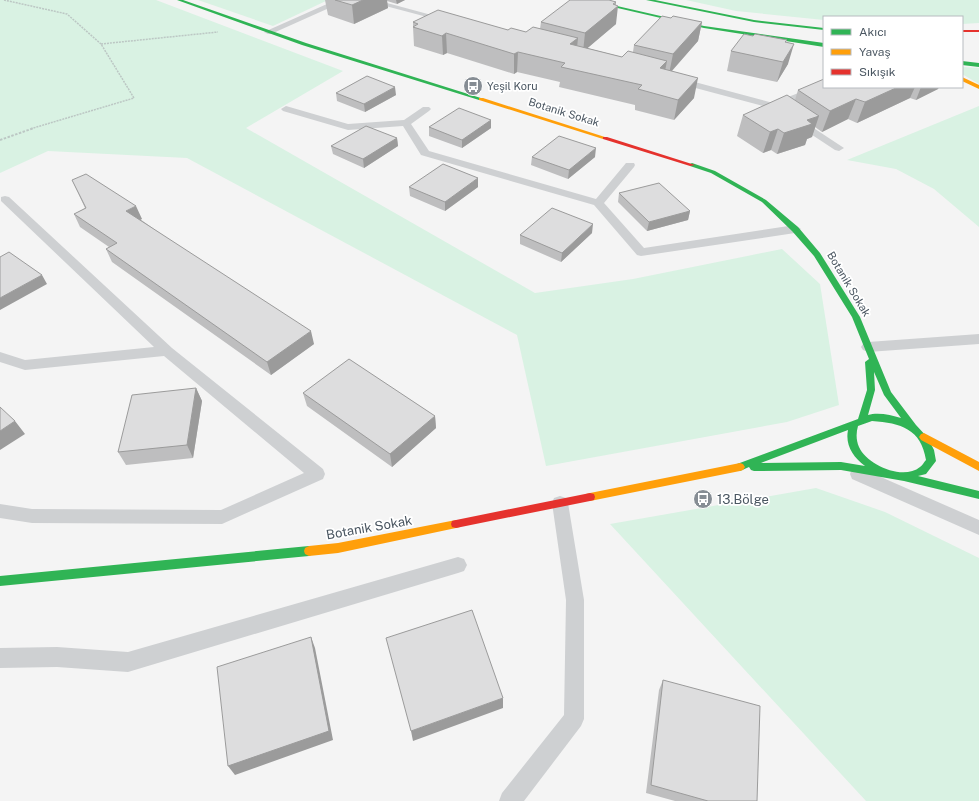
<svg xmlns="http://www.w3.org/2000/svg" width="979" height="801" font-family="'Public Sans',sans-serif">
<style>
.green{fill:#d9f2e3}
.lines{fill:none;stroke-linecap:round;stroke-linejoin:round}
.path-far1{stroke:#bcc7c4;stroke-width:1.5;stroke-dasharray:2 1;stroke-linecap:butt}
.path{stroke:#bcc7c4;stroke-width:2;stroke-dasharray:2.5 1.5;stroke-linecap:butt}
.lane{fill:#ced0d2;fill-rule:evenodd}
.fast{fill:#30b455;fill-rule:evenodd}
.slow{fill:#ff9f0a;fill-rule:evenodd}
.jam{fill:#e5322d;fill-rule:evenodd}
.wall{fill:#bebebf}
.shaded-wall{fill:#9b9b9b}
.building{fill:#ddddde;stroke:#9b9b9b}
.labels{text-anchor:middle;stroke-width:3.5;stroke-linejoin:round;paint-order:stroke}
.far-poi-label{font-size:11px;fill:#4a5661;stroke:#fff;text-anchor:start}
.far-street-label{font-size:11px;fill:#4a5661;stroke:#fff}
.poi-label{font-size:13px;fill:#4a5661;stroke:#fff;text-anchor:start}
.street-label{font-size:13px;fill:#4a5661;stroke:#fff}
</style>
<rect width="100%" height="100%" fill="#f4f4f4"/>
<path class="green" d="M0,0h156l187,71 -97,57 289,165 98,-14 149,-30 38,35 19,121 -52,17 -241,44 -29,-131 -330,-177 -139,-7 -48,22z
M198,0h130l-55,26z
M686,0h293v23l-17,1v-7h-138v3l-88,-9z
M962,67l17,1v16l-17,-10z
M979,106v121l-45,-38 -38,-20 -49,-9z
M816,488l69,24 94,46v243h-113l-256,-277z"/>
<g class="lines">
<path class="path-far1" d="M4,0l63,14 34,30 33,54 -104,31
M101,44l117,-12"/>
<path class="path" d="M0,140l34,-12"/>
<path class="lane" d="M336,0h11l-76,34h-3l-4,-2z
M363,0h13l74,20 -4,2z
M676,77l97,26 48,-19 3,-1v4h4l-54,22 -101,-27v-4z
M286,106l62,18 56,-4 19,-13h6l2,2 -2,2 -18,13 18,27 167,48 30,-36h8l1,2 -1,2 -30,36 40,45 151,-23 6,4 -6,4 -154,23 -4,-1 -43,-50 -173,-50 -18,-29 -55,4 -65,-19 -2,-2z
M797,118l3,1 44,29 -5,3 -4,-1 -41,-27 -2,-2 2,-2z
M5,196l4,1 163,151 151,121 2,5 -2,5 -101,45 -190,-1 -32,-5v-14l32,5 189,1 83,-37 -140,-117 -139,14 -25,-8v-10l25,8 129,-13 -153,-146v-4z
M979,334v10l-111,8 -5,-2 -2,-3 2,-3 5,-2z
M858,467l121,53v15l-127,-56 -2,-5 2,-5z
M560,496l6,2 2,5 16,97v119l-3,7 -57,75h-25l3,-8 62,-78 2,-115 -14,-97 2,-5z
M458,557l6,2 3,6 -3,6 -6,2 -330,99 -71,-5 -57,1v-20l57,-1 71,5z"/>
<path class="fast" d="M177,0h6l123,43 178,56 -5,1 -177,-55z
M583,0h8l113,26 120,17v4l-120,-19z
M646,0h9l99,20 70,8v2l-70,-8z
M962,61l17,2v4l-17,-2z
M692,163l23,8 51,29 32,27 22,26 40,64 31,75 25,33 12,13 6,12 2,11 -10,13 -8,2 61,15v8l-75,-18 -63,-11 -87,1 -3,-1 -2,-3 -9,4 -3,-1 -2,-3 2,-3 121,-45 9,-29 -2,-28 4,-3 -17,-42 -38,-61 -22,-25 -30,-29 -51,-29 -21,-7v-2zM874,372l10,23 17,23c-10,-3 -23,-6 -33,-3l7,-25zM872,421c29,2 49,8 54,39 -2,2 -4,6 -6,7 -17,14 -53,-2 -61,-20 -3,-7 -3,-14 -1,-21zM848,430c-3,15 5,27 17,36l-24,-4 -80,1z
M309,546l4,2 1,3 -1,3 -4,2 -309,30v-10z"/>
<path class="slow" d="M962,77l17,8v4l-17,-8z
M479,98h4l125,40 -5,1 -124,-39z
M924,433l55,29v9l-58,-31 -2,-3 2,-3z
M740,463l3,1 2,3 -2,3 -3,1 -150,30 -4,-1 -1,-3 1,-3 4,-1z
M456,520l4,1 1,3 -1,3 -4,1 -118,25 -29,3 -4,-2 -1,-3 1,-3 4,-2 29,-3z"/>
<path class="jam" d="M962,30h17v2h-17z
M603,137h4l88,28 -5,1 -87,-27z
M590,493l4,1 1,3 -1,3 -4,1 -134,27 -4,-1 -1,-3 1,-3 4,-1z"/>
</g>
<path class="wall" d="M325,0h80l-8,4 -10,-3 1,7 -34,16 -26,-9z
M616,5v19l-29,24 35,9 11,-5 1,-7 37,-27 31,4 -4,19 -26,30 22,27 -20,22 -39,-10v-5l-76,-18 1,-5 -43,-10 -3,2 -67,-21 -4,2 -29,-9 -1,-19v-5l95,8 18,2 14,-3 1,-7z
M753,36l34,4 -1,2 2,22 -11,18 -50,-11 4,-20z
M824,87h115l-1,2 -22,11 -6,-2 -53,25 -9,-4 -26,13 -7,-5 -3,10 -5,2 -2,6 -28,9 -6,-4 -8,3 -26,-17 6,-21 52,-15 3,-10z
M336,93l60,2 -31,17 -28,-11z
M491,120v8l-29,20 -33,-12v-9z
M397,138l1,8 -34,22 -31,-14 -2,-8z
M532,157h63l-27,22 -37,-14z
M72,180l70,39h-2l174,125 -43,31 -159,-113 -6,-13 3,-2 -29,-20 -6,-13 11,-6z
M409,187h69l-33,24 -35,-15z
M619,193l71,18 -2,9 -41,11 -29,-29z
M592,233l-31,29 -41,-18v-9z
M196,388l6,13 -9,57 -67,7 -8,-13z
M303,393l132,23 1,12 -44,39 -85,-61z
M663,680l94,121h-82l-29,-8 13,-103z"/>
<path class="shaded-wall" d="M363,0h24l1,8 -34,16 -2,-19z
M396,0h9l-8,4z
M616,2l-1,6 3,-2 -2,18 -33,28 2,-19z
M702,22l-4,19 -29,33 4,-20z
M446,33l1,20 -4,2 -1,-19z
M578,38l-2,20 -6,-14z
M794,44l-6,20 -11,18 6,-20z
M518,52l-1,20 -3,2v-20z
M667,61l-4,20 -3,-13z
M698,78l-4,20 -20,22 4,-20z
M395,87l1,8 -31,17 -1,-8z
M898,87h17l-5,11 -53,25 8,-21z
M921,87h18l-1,2 -22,11z
M856,99l-8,20 -26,13 8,-21z
M819,116l-7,21 -5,2 -2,6 -28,9 7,-21 23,-13z
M491,120v8l-29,20v-8z
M778,129l-7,21 -8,3 7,-21z
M397,138l1,8 -34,22 -1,-9z
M596,148l-1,9 -27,22 1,-9z
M478,178v9l-33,24v-9z
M136,206l6,13 -10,5 -6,-13z
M690,211l-2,9 -41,11 2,-9z
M593,224l-1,9 -31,29 1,-9z
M42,275l5,9 -47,26v-12z
M311,331l3,13 -43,31 -4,-13z
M196,388l6,13 -9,57 -6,-13z
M435,416l1,12 -44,39 -2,-13z
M15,421l10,13 -25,16v-19z
M311,637l4,11 18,92 -98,35 -7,-9z
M503,698v10l-90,33 -2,-10z"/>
<path class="building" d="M335,0h28l-11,5z
M570,0h39l7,2 -3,2 5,2 -33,27 -44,-11z
M438,10l70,20 3,-2 15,4 7,-5 45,11 -8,6 52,13 6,-6 39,10 -7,7 38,10 -20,22 -40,-11 4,-4 -81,-18 4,-4 -47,-11 -4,2 -68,-21 -4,3 -29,-9 5,-3 -5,-2z
M662,16l9,2 2,-2 29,6 -29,32 -39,-9z
M744,34l9,2 2,-2 32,6 -2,2 9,2 -11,18 -52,-11z
M367,76l28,11 -31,17 -28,-11z
M824,79v8h74l-33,15 -9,-3 -26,12 -32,-21z
M787,95l32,21 -12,4 5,4 -28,9 -6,-4 -8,3 -27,-17z
M459,108l32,12 -29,20 -33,-13z
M366,126l31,12 -34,21 -32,-13z
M559,136l37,12 -27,22 -37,-13z
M443,164l35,14 -33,24 -36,-15z
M86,174l50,32 -10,5 185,120 -44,31 -161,-113 11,-6 -43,-29 12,-6 -14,-28z
M659,183l31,28 -41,11 -30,-29z
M552,208l41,16 -31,29 -42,-18z
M9,252l33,23 -42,23v-41z
M349,359l86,57 -45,38 -87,-61z
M196,388l-9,57 -69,7 14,-57z
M0,407l15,14 -15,10z
M472,610l31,88 -92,33 -25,-93z
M311,637l18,94 -101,35 -11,-99z
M663,680l97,26 -3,95h-49l-57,-16z"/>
<defs>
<symbol id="bus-disc" viewBox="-11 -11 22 22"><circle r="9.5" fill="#868d94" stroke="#fff"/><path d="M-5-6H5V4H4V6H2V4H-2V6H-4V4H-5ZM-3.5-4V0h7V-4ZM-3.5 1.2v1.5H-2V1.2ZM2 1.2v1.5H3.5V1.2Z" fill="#fff"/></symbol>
</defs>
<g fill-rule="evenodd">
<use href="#bus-disc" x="462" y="75" width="22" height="22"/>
<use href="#bus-disc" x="692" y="488" width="22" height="22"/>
</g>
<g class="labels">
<g class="far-poi-label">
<text x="487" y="90">Yeşil Koru</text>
</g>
<g class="far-street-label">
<text transform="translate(564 112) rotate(17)" y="4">Botanik Sokak</text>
<text transform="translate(849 284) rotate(59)" y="4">Botanik Sokak</text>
</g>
<g class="poi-label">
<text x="717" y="504">13.Bölge</text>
</g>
<g class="street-label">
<text transform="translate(369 527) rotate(-10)" y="5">Botanik Sokak</text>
</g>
</g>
<rect x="823" y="16" width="140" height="72" fill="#ffffff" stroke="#b7bbc0"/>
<rect x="831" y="29" width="20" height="6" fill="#30b455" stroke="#b7bbc0"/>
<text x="859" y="36" font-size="12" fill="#4a5661">Akıcı</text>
<rect x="831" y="49" width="20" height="6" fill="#ff9f0a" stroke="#b7bbc0"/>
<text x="859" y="56" font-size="12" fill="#4a5661">Yavaş</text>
<rect x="831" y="69" width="20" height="6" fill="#e5322d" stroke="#b7bbc0"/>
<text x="859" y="76" font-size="12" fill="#4a5661">Sıkışık</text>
</svg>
